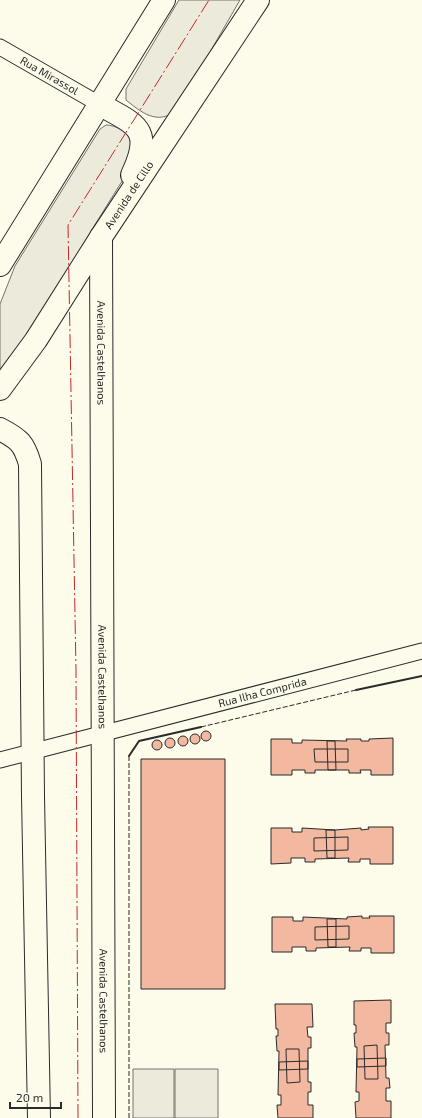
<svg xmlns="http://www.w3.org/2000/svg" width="422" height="1118" font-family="'Exo 2',sans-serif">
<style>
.green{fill:#ecebdb;stroke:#74746e}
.building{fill:#f2b8a0;stroke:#2b2b2b}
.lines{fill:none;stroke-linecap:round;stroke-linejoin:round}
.street-casing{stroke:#2b2b2b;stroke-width:17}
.secondary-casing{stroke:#2b2b2b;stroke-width:24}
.primary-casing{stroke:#2b2b2b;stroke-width:24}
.street{stroke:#fdfbea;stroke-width:15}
.secondary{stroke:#fdfbea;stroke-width:22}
.primary{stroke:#fdfbea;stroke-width:22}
.fence{stroke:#2b2b2b;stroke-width:1;stroke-dasharray:5 2;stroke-linecap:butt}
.wall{stroke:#2b2b2b;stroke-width:2}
.power{stroke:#c62828;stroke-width:1;stroke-dasharray:14 3 2 3;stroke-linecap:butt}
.labels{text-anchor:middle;stroke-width:3;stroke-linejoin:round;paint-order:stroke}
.street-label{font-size:11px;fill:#2b2b2b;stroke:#fdfbea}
</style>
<rect width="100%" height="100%" fill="#fdfbea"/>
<path class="green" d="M179,0h61l-64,111c-19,14 -34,2 -50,-11v-11z
M106,125c9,0 21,7 27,14l-9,39 -33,53 -5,17 -86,133v-77l15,-38 85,-137z
M133,1069h41v49h-41z
M175,1069h43v49h-43z"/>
<path class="building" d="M201 736a5 5 0 1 1 10 0a5 5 0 1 1-10 0Z
M190 739a5 5 0 1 1 10 0a5 5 0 1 1-10 0Z
M178 741a5 5 0 1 1 10 0a5 5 0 1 1-10 0Z
M393,738v37h-22v-5h-11l1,3h-12v-3h-34v3h-10v-3h-13v5h-21v-36h21v4h10v-3l45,1 -1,-2h15v2h8v-2z
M165 743a5 5 0 1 1 10 0a5 5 0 1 1-10 0Z
M152 745a5 5 0 1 1 10 0a5 5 0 1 1-10 0Z
M327,741h8l1,29h-8z
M314,749h34v13h-33z
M141,759h84v230h-84z
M368,827h25v37h-23v-5h-10v3h-12l1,-4 -34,1v3h-10v-4h-14v5l-20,1v-36h21v4h10v-4l33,2 26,-2v2l8,-1z
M326,830h9v28h-8z
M348,837v13l-34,1v-13z
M362,916v2h8l-1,-2h25v37h-23v-5h-10v3h-12l1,-4 -34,1v3h-10v-4h-14v5h-20v-35h21v4h10v-4l44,2v-2z
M327,919h9v28h-8z
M349,926v13l-34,1v-13z
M391,1000v23h-5v10h3v12h-4l1,33h3l1,10h-4v13h5v17h-35l-1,-16 4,-1v-9h-3l1,-45h-2l-1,-14h2v-8h-2v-24z
M275,1004h37l1,23h-6l1,10h3v11h-3v34h3v10h-3v13h5v13h-35l-1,-13h4v-10h-3l1,-44h-2l-1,-15h2v-7h-2z
M377,1045l1,34h-13l-1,-33z
M286,1049h13l1,33 -13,1z
M386,1058v8l-29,1v-8z
M308,1061v8l-29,1v-8z"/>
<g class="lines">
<defs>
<g id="street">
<path id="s1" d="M0,47l99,57"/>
<path id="s2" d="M0,760l422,-109"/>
</g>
<g id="secondary">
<path id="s3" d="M101,237l3,881"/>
<path d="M0,429c19,10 24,14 30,35l3,332 6,322"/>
</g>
<g id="primary">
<path d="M99,104c37,21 55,24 33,71"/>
<path d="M0,265l164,-265"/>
<path id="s4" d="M0,389l36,-49 65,-103 157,-237"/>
</g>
</defs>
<use href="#street" class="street-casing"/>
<use href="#secondary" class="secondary-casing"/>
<use href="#primary" class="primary-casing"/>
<use href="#street" class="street"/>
<use href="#secondary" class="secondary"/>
<use href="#primary" class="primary"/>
<path class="fence" d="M201,727l155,-37
M129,756v362"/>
<path class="wall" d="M356,690l66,-14
M129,756l10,-15 62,-14"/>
<path class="power" d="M78,1118l-2,-447 -8,-446 141,-225"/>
</g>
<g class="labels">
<g class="street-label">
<text dy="4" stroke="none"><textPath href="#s1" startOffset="57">Rua Mirassol</textPath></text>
<text dy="4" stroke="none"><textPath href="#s4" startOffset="233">Avenida de Cillo</textPath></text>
<text dy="4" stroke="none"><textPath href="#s3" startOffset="116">Avenida Castelhanos</textPath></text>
<text dy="4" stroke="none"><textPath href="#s3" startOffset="440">Avenida Castelhanos</textPath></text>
<text dy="4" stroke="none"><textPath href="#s2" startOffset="271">Rua Ilha Comprida</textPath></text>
<text dy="4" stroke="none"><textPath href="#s3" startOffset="764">Avenida Castelhanos</textPath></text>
</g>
</g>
<path d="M10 1102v6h51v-6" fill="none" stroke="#2b2b2b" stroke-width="2"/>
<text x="16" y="1102" font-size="12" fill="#2b2b2b" stroke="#fdfbea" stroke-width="3" paint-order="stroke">20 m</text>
</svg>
